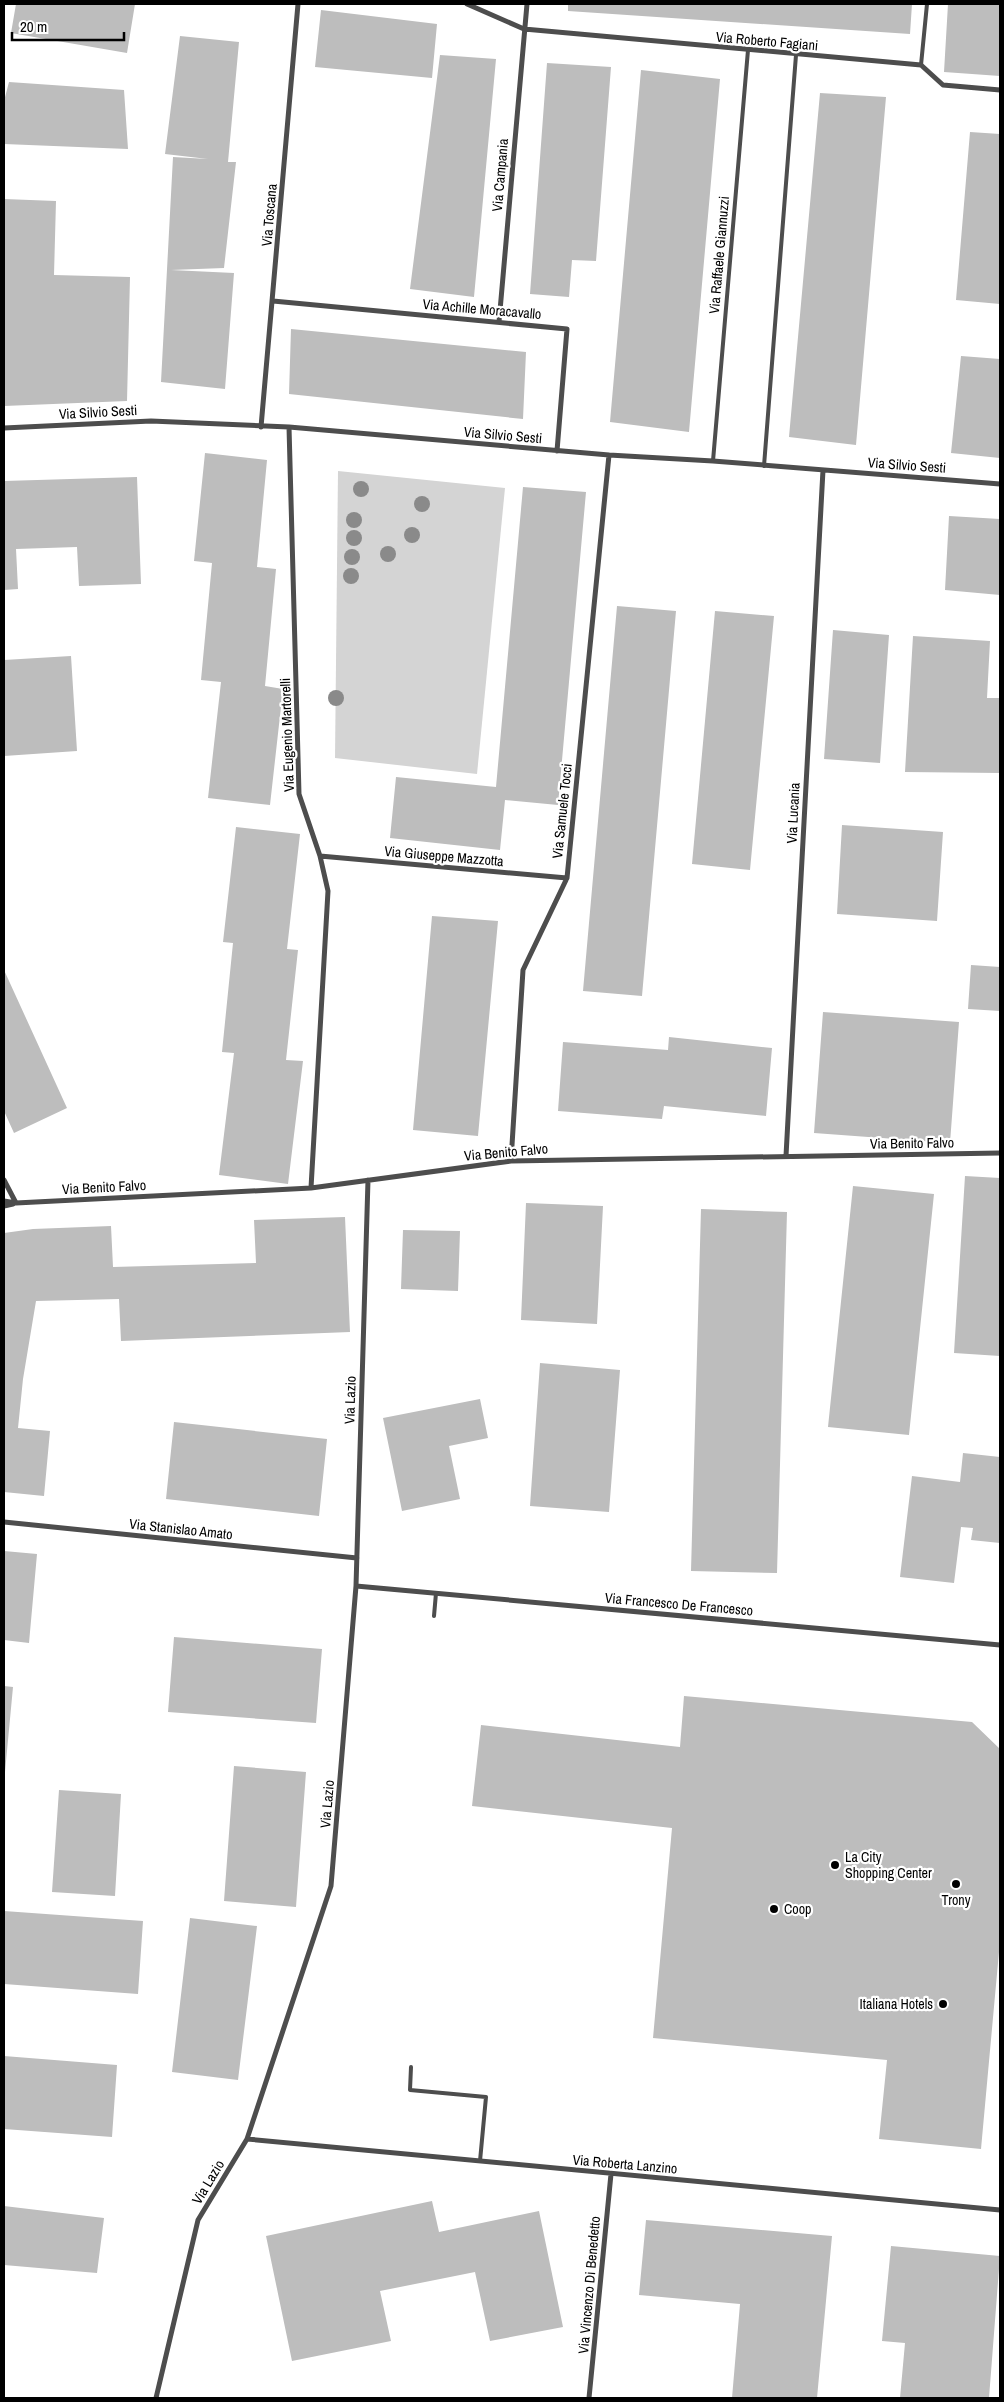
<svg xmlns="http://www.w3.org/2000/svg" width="1004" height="2402" font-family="'Archivo Narrow',sans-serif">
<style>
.green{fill:#d4d4d4}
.building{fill:#bdbdbd}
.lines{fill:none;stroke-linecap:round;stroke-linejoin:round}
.lane{stroke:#4d4d4d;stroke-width:4}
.street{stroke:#4d4d4d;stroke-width:5}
.tree{fill:#8a8a8a}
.poi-dot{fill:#000;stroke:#fff;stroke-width:2}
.labels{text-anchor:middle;stroke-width:4.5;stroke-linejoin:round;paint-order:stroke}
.street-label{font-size:14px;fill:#000;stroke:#fff}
.poi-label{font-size:14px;fill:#000;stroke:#fff;text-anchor:start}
</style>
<rect width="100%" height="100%" fill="#fff"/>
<path class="green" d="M338,471l167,17 -28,286 -142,-16z"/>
<path class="building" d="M16,4h119l-8,49 -116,-20z
M568,4h344l-2,30 -342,-23z
M948,4h52v72l-56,-4z
M321,10l116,14 -5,54 -117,-11z
M180,36l59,6 -11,120h8l-12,106 -53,2 63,3 -9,116 -64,-7 12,-225 35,2 -43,-5z
M440,55l56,4 -22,238 -64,-8z
M547,63l64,4 -15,194 -24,-1 -3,37 -39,-3z
M641,70l79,9 -31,353 -79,-10z
M9,82l115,8 4,59 -124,-5v-43z
M820,93l66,4 -30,348 -67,-8z
M970,132l30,2v170l-44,-4z
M4,199l52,2 -2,74 76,2 -3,124 -123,5z
M291,329l235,23 -3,67 -234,-25z
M961,356l39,3v99l-49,-5z
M205,453l62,7 -10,107 19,2 -11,117 18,3 -13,116 -62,-7 13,-116 -20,-2 11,-117 -18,-2z
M137,477l4,107 -62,2 -2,-39 -61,2 2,40 -14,1v-109z
M523,487l63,5 -28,313 -53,-5 -5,50 -110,-12 6,-61 100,10z
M949,516l51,3v76l-55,-5z
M617,606l59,5 -34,385 -59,-5z
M715,611l59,5 -24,254 -58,-6z
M833,630l56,5 -9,128 -56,-4z
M913,636l77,5 -3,57h13v75l-95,-1z
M71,656l6,95 -73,5v-96z
M842,825l101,7 -6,89 -100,-7z
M236,827l64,7 -13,115 11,1 -12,110 17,1 -15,123 -69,-9 15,-122 -12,-1 11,-109 -10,-1z
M432,916l66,5 -20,215 -65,-6z
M971,965l29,2v44l-32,-2z
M4,970l63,138 -53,25 -10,-22z
M823,1012l136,10 -9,121 -136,-10z
M669,1037l103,11 -6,68 -102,-10 -2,13 -104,-8 5,-69 105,8z
M965,1176l35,2v178l-46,-3z
M853,1186l81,8 -25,241 -81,-8z
M526,1203l77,3 -6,118 -76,-4z
M701,1209l86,3 -10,361 -86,-2z
M345,1217l5,115 -229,9 -2,-42 -83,2 -13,78 -5,49 32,3 -6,65 -40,-4v-259l29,-4 78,-3 2,41 143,-4 -2,-43z
M403,1230l57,1 -2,60 -57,-2z
M540,1363l80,7 -11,142 -79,-6z
M480,1399l8,39 -39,8 11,53 -58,12 -19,-93z
M174,1422l153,17 -8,77 -153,-17z
M963,1453l37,4v86l-29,-3 2,-12 -12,-1 -7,56 -54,-6 12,-101 48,6z
M4,1551l33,3 -8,89 -25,-3z
M174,1637l148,12 -6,74 -148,-11z
M4,1686l9,1 -8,85h-1z
M684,1696l288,26 28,27v192l-19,208 -102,-10 8,-79 -234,-22 19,-210 -200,-22 9,-81 199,22z
M234,1766l72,6 -10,135 -72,-6z
M59,1790l62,4 -6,102 -63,-4z
M4,1911l139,10 -5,73 -134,-10z
M190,1918l67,8 -19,154 -66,-8z
M4,2056l113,9 -5,72 -108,-8z
M432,2201l7,31 100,-21 24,116 -73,14 -15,-69 -95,19 11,50 -99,20 -26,-125z
M4,2206l100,12 -7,55 -93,-8z
M646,2220l186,16 -15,162h-85l8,-94 -101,-9z
M891,2246l109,10 -11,142h-89l5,-55 -23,-2z"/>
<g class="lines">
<path class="lane" d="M921,65l6,-61
M713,461l35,-411
M764,466l32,-411
M434,1616l2,-23
M411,2067l-1,23 76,7 -6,64"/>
<path class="street" d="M467,4l57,25 397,36 22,20 57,5
M273,301l294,28 -10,122
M499,322l28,-318
M261,427l37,-423
M289,427l10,367 21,62 8,35 -17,297
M4,428l147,-7 138,6 320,28 104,6 287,23
M320,856l247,22
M786,1156l37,-686
M511,1161l12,-191 44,-92 42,-423
M4,1180l12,23
M4,1201l12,2 295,-15 200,-27 489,-8
M4,1206l9,-2
M4,1522l353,36
M356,1586l644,59
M247,2139l753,71
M156,2398l42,-178 49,-81 84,-253 25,-300 12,-406
M589,2398l22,-224"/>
</g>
<g class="tree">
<circle cx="361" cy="489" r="8"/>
<circle cx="422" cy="504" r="8"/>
<circle cx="354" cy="520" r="8"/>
<circle cx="412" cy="535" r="8"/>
<circle cx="354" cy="538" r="8"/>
<circle cx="388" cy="554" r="8"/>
<circle cx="352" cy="557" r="8"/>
<circle cx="351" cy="576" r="8"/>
<circle cx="336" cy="698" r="8"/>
</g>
<g class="poi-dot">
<circle cx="835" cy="1865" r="5"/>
<circle cx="956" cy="1884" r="5"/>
<circle cx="774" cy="1909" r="5"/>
<circle cx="943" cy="2004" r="5"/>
</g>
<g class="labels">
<g class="street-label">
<text transform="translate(767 41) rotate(5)" y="5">Via Roberto Fagiani</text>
<text transform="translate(500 175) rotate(-85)" y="5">Via Campania</text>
<text transform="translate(269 215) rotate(-85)" y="5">Via Toscana</text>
<text transform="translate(719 255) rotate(-85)" y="5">Via Raffaele Giannuzzi</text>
<text transform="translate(482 309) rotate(5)" y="5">Via Achille Moracavallo</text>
<text transform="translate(98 412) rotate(-3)" y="5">Via Silvio Sesti</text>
<text transform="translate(503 435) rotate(5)" y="5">Via Silvio Sesti</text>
<text transform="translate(907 465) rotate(4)" y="5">Via Silvio Sesti</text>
<text transform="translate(287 735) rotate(-92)" y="5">Via Eugenio Martorelli</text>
<text transform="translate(562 811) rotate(-84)" y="5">Via Samuele Tocci</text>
<text transform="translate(793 813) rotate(-87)" y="5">Via Lucania</text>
<text transform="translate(444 856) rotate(5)" y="5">Via Giuseppe Mazzotta</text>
<text transform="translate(912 1143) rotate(-1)" y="5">Via Benito Falvo</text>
<text transform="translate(506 1152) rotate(-5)" y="5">Via Benito Falvo</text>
<text transform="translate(104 1187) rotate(-3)" y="5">Via Benito Falvo</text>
<text transform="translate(350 1400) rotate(-88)" y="5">Via Lazio</text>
<text transform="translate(181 1529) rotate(6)" y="5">Via Stanislao Amato</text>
<text transform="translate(679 1604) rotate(5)" y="5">Via Francesco De Francesco</text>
<text transform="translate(327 1804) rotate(-85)" y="5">Via Lazio</text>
<text transform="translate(625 2164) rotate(5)" y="5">Via Roberta Lanzino</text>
<text transform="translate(208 2182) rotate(-59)" y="5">Via Lazio</text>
<text transform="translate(589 2285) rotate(-85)" y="5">Via Vincenzo Di Benedetto</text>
</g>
<g class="poi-label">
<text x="845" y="1862">La City<tspan x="845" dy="16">Shopping Center</tspan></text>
<text x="956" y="1905" text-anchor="middle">Trony</text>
<text x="784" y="1914">Coop</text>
<text x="933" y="2009" text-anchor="end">Italiana Hotels</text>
</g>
</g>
<rect width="1004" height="2402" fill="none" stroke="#000000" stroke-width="10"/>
<path d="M12 32v8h112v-8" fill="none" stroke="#000000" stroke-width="2.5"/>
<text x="20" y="32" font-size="15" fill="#000000" stroke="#ffffff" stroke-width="4" paint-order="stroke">20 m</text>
</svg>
